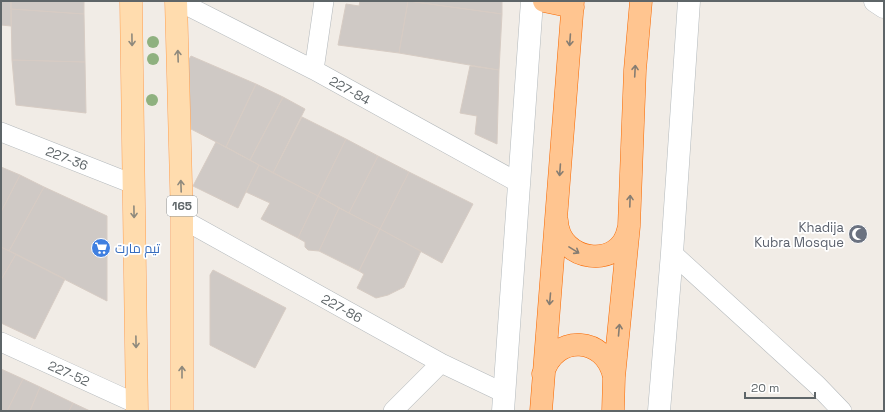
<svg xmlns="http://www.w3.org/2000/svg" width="885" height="412" font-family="'Space Grotesk',Cairo,sans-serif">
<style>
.building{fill:#cfc9c5;stroke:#d7ccc4}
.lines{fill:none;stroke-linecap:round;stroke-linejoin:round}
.street-casing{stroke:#b4b9bc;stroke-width:20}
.secondary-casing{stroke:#b3b9bc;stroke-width:23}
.primary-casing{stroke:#ffa052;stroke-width:23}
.highway-casing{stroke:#f86800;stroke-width:23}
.street{stroke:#fff;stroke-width:19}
.secondary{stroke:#fff;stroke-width:22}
.primary{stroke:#ffdcae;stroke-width:22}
.highway{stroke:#ffc590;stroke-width:22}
.tree{fill:#8fb17f}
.oneway{stroke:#8e897d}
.oneway2{stroke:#867d72}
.labels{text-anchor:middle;stroke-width:3.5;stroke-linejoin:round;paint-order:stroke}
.shield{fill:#fff;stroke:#8e9395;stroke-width:1}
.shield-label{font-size:12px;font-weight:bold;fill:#5e6568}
.street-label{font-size:13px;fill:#5e6568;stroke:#fff}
.worship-label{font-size:13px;fill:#5b616d;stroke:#fff;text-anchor:end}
.shop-label{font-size:13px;fill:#366cbe;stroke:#fff;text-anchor:start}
</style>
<rect width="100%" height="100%" fill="#f1ece6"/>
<path class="building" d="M1,1h10v25l-10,-1z
M11,1h73v13l-73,-5z
M360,1h48l-9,52 -61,-8 8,-41 13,2z
M408,1h94v13z
M408,1l94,13 -3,56 -100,-17z
M11,9l73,5 1,48 -73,-2z
M191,56l65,28 -30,63 -35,-18 -3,-68z
M12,60l73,2 1,51 -70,-8z
M470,66l29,4 -2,74 -22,-10 2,-18 -17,-3z
M256,84l27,13 -33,63 -24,-13z
M283,97l22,12 -32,64 -23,-13z
M302,117l44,22 -28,57 -45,-23z
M346,139l32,17 -29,57 -31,-17z
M216,142l43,23 -21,43 -45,-22z
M378,156l31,16 -29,57 -31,-16z
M259,165l59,31 -20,42 -37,-19 9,-16 -24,-11z
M1,167l19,8 -19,37z
M409,172l64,32 -31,59 -62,-34z
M20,175l24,12 -35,64 -8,-4v-35z
M44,187l63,29v85l-98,-50z
M318,196l21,12 -20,43 -11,-1 -3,-3v-5l-7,-4z
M339,208l41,21 -21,42 -40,-20z
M380,229l41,22 -17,36 -16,8 -12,3 -19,-10 7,-14 -5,-3z
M1,247l15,7 -15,26z
M16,254l49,25 -30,60 -34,-16v-43z
M213,270l73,38 -31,60 -45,-23v-70z
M1,369l22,10 -16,32h-6z
M23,379l17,8 -10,24h-23z
M40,387l33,16 -4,8h-39z
M73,403l17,8h-21z"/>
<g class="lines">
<defs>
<path id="street" d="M178,1l136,69 205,113
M314,70l10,-69
M1,132l132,52
M182,219l259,144 63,30
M672,253l145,132 25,26
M1,342l136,62
M393,411l48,-48"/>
<path id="secondary" d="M875,1l9,6
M503,411l29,-410
M659,411l13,-158 17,-252"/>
<path id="primary" d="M131,1l6,410
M176,1l6,218v192"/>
<path id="highway" d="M544,1l29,6
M557,221c2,41 63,49 71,9
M543,374c11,-41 63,-38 71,3
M541,411l32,-410
M613,411l1,-34 15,-151 6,-156 6,-69"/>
</defs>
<use href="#street" class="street-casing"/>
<use href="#secondary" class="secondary-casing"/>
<use href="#primary" class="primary-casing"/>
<use href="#highway" class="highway-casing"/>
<use href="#street" class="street"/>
<use href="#secondary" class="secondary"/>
<use href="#primary" class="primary"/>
<use href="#highway" class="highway"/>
</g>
<g class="tree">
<circle cx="153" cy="42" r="6"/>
<circle cx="153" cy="59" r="6"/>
<circle cx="152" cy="100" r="6"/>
</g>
<defs><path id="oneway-shaft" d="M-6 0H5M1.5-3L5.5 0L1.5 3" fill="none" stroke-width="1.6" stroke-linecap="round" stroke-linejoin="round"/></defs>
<g class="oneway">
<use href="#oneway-shaft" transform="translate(132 40) rotate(89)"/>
<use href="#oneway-shaft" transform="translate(178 56) rotate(-92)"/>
<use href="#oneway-shaft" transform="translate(181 186) rotate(-92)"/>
<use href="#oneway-shaft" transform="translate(134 212) rotate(89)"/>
<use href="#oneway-shaft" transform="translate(136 342) rotate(89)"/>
<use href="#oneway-shaft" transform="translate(182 372) rotate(-90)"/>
</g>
<g class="oneway2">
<use href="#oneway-shaft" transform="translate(570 40) rotate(94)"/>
<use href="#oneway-shaft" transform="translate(635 71) rotate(-87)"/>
<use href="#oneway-shaft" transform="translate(560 170) rotate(94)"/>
<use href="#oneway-shaft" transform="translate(630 201) rotate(-88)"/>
<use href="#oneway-shaft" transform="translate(574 250) rotate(32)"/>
<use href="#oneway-shaft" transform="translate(550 299) rotate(95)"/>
<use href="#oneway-shaft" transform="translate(619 330) rotate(-85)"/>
</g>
<defs>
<symbol id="mosque-disc" viewBox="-11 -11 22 22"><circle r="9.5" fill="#6b7280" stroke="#fff"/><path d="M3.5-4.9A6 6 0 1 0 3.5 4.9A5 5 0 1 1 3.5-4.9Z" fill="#fff"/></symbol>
<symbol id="supermarket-disc" viewBox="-11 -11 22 22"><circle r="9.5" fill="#3f7fe0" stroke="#fff"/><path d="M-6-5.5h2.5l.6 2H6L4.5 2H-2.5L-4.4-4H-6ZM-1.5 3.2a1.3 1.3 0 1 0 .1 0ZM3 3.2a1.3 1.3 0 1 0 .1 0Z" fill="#fff"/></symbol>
</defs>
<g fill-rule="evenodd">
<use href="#mosque-disc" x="847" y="223" width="22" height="22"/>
<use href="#supermarket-disc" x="90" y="237" width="22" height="22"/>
</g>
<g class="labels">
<rect class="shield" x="167" y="196" width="30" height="20" rx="3"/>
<g class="shield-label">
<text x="182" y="210">165</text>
</g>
<g class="street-label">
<text transform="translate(350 90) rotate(29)" y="5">227-84</text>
<text transform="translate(67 158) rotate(21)" y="5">227-36</text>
<text transform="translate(342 308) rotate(29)" y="5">227-86</text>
<text transform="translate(69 373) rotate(24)" y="5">227-52</text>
</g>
<g class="worship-label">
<text x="844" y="232">Khadija<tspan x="844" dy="15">Kubra Mosque</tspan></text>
</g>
<g class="shop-label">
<text x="115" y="253">تیم مارت</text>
</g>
</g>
<rect width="885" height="412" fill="none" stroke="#5e6568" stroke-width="4"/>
<path d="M745 392v6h70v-6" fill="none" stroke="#5e6568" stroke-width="2"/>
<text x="751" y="392" font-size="12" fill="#5e6568" stroke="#ffffff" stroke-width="3" paint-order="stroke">20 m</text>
</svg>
